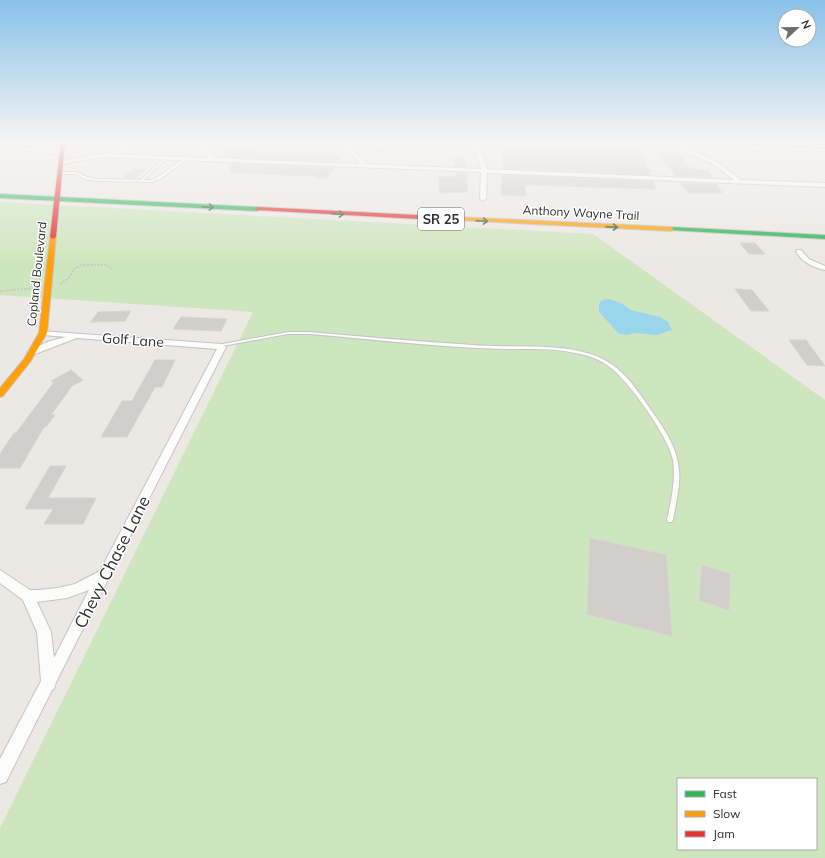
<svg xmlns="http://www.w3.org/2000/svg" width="825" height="858" font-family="Mulish,sans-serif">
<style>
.green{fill:#cee6be;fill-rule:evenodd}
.water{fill:#99d6ec}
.building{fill:#d1cecb;stroke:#d7d4d0}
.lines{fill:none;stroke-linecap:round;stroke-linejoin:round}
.lane-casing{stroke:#c5c4c5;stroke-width:2}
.street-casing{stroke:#c5c4c5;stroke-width:2}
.fast-casing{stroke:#c5c4c5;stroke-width:2}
.slow-casing{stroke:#c5c4c5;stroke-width:2}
.jam-casing{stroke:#c5c4c5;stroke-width:2}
.path{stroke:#c9c9c8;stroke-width:2;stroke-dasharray:2 1.5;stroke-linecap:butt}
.lane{fill:#fcfcfb;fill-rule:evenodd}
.street{fill:#fcfcfb;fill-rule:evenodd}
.fast{fill:#30b455;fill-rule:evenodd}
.slow{fill:#ff9f0a;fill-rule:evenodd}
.jam{fill:#e5322d;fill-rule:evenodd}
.oneway{stroke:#2f5d3c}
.labels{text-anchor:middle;stroke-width:3;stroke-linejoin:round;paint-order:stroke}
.far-street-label{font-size:12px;fill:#2e2e2e;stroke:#fff}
.shield{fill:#fff;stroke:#6d6d6d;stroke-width:1}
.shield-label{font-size:13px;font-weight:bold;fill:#2e2e2e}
.street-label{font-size:14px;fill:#2e2e2e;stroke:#fff}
.near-street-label{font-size:17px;fill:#2e2e2e;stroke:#fff}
</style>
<rect width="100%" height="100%" fill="#ece8e4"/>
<path class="green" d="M0,202l593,32 232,166v458h-825v-30l253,-516 -253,-17zM678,779h138v70h-138z"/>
<path class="water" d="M609,299l12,4 10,7 29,7 8,5 4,8 -15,5 -23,-2 -7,2 -8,-1 -20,-22v-8l3,-4z"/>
<path class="building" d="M236,142h28l-8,9 85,4 -4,7 -113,-5 -5,-12z
M366,142h37v7l-26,3z
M503,148l139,3 9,24 -148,-7z
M657,152h17l2,3h4l11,14 17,1 5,8 -37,-2z
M454,157h11l1,10 -11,-1z
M228,163l106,5 -6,10h-12l1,-2 -85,-3z
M133,169h13l-10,9h-13z
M456,173h11v19l-28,1v-16h18z
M502,175l151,6 3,8 -131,-4 1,11 -25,-1z
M681,183l35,1 6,9h-33z
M740,243h15l10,11h-16z
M735,289l17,1 17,21h-18z
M131,311l-6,10 -34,1 7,-10z
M181,317l46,2 -6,12 -48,-2z
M789,340h17l19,26 -18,-1z
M155,360h20l-13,27h-7l-28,50h-26l21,-36h10z
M71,370l12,10 -11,6 -21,29h4l-9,12h-2l-24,41h-20v-14l14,-21h2l38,-51 -3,-1z
M50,466h16l-18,32h48l-13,26h-39l9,-15h-28z
M590,538l76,17 6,81 -85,-22z
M702,565l28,9 -1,36 -30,-10z"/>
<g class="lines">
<defs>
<path id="lane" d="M166,157l2,1 -25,22h9l3,-1 18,-13 14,-8 2,1 -14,9 -15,11 -8,3 -56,-1 -11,-2 -9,-5h-15l-1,-1 1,-1h16l10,5 9,2 44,1z
M288,332h21c50,4 101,9 151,12 12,1 24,2 36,2 36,1 89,-3 118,20 15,11 26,28 37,44 16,23 31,44 28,74 -1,12 -4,24 -6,36l-1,2h-4l-1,-2c4,-20 9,-39 6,-60 -5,-24 -43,-77 -62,-92 -10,-8 -23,-13 -36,-15 -21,-5 -42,-4 -63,-4 -18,0 -35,-1 -52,-2 -50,-3 -101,-9 -151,-13h-21l-71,13 -2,-1 2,-1z"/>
<path id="street" d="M164,142h13l-62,12 93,4 -7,-16h5l7,16 147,6 -20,-22h5l21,22 115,5 -4,-14 -11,-13h5l11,12 5,15 247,11 -19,-15 -38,-17v-2l-51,-4 199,7v2l-71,-1 -72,-4 37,17 22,17 84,3v4l-338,-14 -1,26 -3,2 -3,-2 1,-27 -380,-15 -39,7 -3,-2z
M0,146l62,5 3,2 -3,2 -62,-7z
M797,250h4l8,9 16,7v4c-12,-3 -23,-7 -29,-19z
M40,331l182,13 4,3 -170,335 -2,7 -2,1 -46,92 -6,2v-25l41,-78 -4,-49 -14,-32 -23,-17v-13l30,20h8l20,-2 17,-4 25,-13 117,-222 -140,-11 -42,16h-6l-1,-2 1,-2 21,-9 16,-4 -23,-2 -4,-2zM89,590l-35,68 -3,-26 -14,-30 30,-4z"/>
<path id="fast" d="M0,194l258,13 3,2 -3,2 -258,-13z
M671,227l154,8v4l-156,-9v-2z"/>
<path id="slow" d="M437,216l234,11 3,2 -3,2 -236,-12 -1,-1z
M53,235l3,2 -9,96 -17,29 -27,34 -3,1v-9l24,-29 15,-26 11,-96z"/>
<path id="jam" d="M61,142h4l-9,95 -3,2 -3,-2z
M258,207l179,9 3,2 -3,2 -181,-10 -1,-1z"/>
</defs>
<use href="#lane" class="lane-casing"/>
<use href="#street" class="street-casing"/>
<use href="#fast" class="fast-casing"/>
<use href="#slow" class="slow-casing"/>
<use href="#jam" class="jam-casing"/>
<path class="path" d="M60,284l9,-6 5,-9 8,-4h24l6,4
M0,291l37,-3"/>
<use href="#lane" class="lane"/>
<use href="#street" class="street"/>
<use href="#fast" class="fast"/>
<use href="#slow" class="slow"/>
<use href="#jam" class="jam"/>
</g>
<defs><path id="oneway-shaft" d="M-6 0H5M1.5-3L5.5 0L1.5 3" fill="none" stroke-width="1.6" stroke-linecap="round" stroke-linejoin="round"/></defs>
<g class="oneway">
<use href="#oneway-shaft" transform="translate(208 207) rotate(3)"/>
<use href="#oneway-shaft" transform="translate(338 214) rotate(3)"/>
<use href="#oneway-shaft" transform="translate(482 221) rotate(3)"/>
<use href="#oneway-shaft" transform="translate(612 227) rotate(3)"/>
</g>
<linearGradient id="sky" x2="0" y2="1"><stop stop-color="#88c2ea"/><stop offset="0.54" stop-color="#f6f5f3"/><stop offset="1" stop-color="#f6f5f3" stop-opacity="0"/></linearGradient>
<rect width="825" height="263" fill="url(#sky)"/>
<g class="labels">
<g class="far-street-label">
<text transform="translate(581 213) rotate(3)" y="4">Anthony Wayne Trail</text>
<text transform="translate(37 274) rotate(-84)" y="4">Copland Boulevard</text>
</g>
<rect class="shield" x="418" y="208" width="46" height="22" rx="3"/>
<g class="shield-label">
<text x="441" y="224">SR 25</text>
</g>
<g class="street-label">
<text transform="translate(133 340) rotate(4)" y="5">Golf Lane</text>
</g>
<g class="near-street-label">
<text transform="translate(112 562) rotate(-63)" y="6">Chevy Chase Lane</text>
</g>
</g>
<rect x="677" y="778" width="140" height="72" fill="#ffffff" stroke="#ababab"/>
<rect x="685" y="791" width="20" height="6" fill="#30b455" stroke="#ababab"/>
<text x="713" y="798" font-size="12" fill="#2e2e2e">Fast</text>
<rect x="685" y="811" width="20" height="6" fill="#ff9f0a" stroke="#ababab"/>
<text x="713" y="818" font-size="12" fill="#2e2e2e">Slow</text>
<rect x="685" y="831" width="20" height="6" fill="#e5322d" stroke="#ababab"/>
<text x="713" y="838" font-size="12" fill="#2e2e2e">Jam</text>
<g transform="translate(797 28) rotate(68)"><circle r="19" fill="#ffffff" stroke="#ababab"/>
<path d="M0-3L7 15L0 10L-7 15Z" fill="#706f6e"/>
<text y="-6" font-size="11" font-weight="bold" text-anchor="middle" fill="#2e2e2e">N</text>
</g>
</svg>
